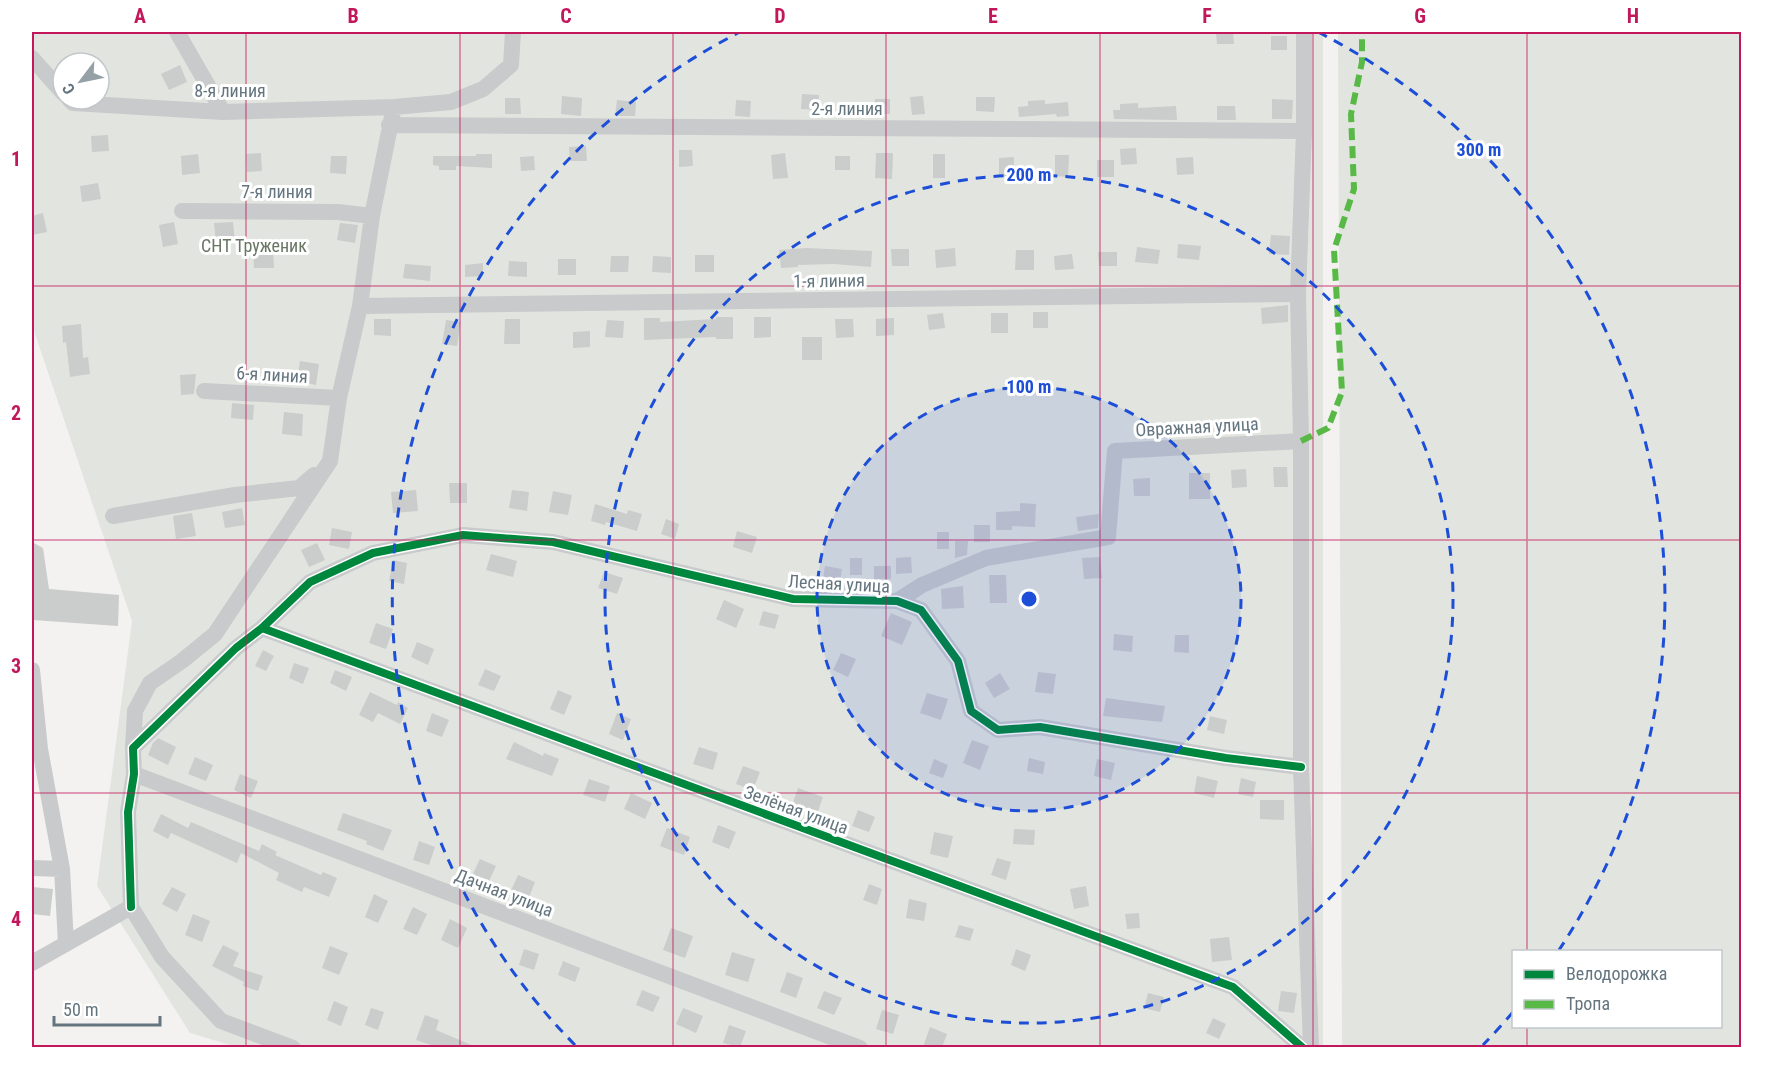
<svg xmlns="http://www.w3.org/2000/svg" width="1773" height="1079" font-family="'Roboto Condensed',sans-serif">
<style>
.green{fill:#e2e5df;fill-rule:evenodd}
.building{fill:#cbcccc}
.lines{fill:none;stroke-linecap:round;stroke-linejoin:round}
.minor{stroke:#c8cacb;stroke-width:16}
.quiet{stroke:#58b947;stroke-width:6;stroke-dasharray:12 6;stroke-linecap:butt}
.cycleway-casing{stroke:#fff;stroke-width:11}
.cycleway{stroke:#00873e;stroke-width:8}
.grid{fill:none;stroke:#c2185b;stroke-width:1.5;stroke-opacity:0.55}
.ring{fill:none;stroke:#1d4ed8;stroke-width:3;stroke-dasharray:10 8}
.labels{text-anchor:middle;stroke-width:6;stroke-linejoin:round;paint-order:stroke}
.street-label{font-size:18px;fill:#64757f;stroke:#fff}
.park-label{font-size:18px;fill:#687663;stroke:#fff}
.centre{fill:#1d4ed8;stroke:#fff;stroke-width:3}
.ring-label{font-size:18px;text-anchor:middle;font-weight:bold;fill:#1d4ed8;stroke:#fff;stroke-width:6;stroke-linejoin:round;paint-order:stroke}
.neatline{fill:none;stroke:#c2185b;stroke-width:2}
.grid-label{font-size:20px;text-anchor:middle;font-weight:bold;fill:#c2185b}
</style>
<rect width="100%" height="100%" fill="#f3f2f1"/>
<path class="green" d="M32,32h1291v1015l-1083,1 -50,-15 -93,-147 35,-265 -100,-296zM63,63h36v36h-36z
M1338,32h403v1015h-399zM1514,952h206v74h-206z"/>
<path class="building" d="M1216,32h17l1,12h-17z
M1271,36h16v14h-16z
M180,65l7,17 -18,8 -8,-16z
M802,94l17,1 -1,15 -17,-1z
M562,96l20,2 -1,18 -20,-2z
M923,96l2,18 -13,1 -2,-18z
M976,97h19l-1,15 -18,-1z
M505,98h15l1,16h-16z
M875,99h15v15h-16z
M1272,99l21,1 -1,19h-20z
M617,100l19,2 -1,14h-20z
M736,100l15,1 -1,16 -15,-1z
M1045,100v4l23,-2 1,14 -12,1 -1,-3 -37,3 -1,-10 10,-1v-5z
M1138,103v5l38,-2 1,14 -63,-1 -1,-9h7v-6z
M1217,106h18l1,14h-19z
M108,135l1,16 -17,1 -1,-16z
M586,146l1,15h-17l-1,-14z
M1136,148l1,16 -16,1 -1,-16z
M679,150h13l1,16 -14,1z
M261,153l1,18 -15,1 -1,-18z
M785,153l3,25 -15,1 -2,-24z
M876,153h17l-1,26 -17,-1z
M198,154l2,19 -18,2 -1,-19z
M476,154h16v14l-36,-2v4h-17v-4l-6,-1v-9h43z
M933,154h12v24h-12z
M1055,155h14l-1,22 -13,-1z
M331,156h16l-1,18 -16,-1z
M534,156l1,14 -14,1 -1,-14z
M835,156h15v14h-15z
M1014,157v19h-15v-18z
M1193,157l1,17 -17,1 -1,-17z
M1097,160h17v17h-17z
M98,183l3,16 -19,3 -2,-16z
M43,213l4,19 -15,3v-19z
M174,222l4,22 -15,3 -4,-22z
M233,222l2,19 -19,2 -2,-20z
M340,223l18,2 -3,18 -18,-3z
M1271,235l19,1 -1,19 -20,-1z
M1178,244l23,2 -2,14 -22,-2z
M1137,247l23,3 -2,14 -23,-2z
M806,248l66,3 -1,16 -37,-3 -36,1v2l-17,1 -2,-18z
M955,248l1,18 -20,2 -1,-18z
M253,249h20l1,19h-20z
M891,249h18v17h-17z
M1016,250h18v20h-19z
M1098,252h19v14h-18z
M1072,254l2,15 -19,1 -1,-14z
M695,255h19v17h-19z
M611,256h18l-1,16h-18z
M653,256l18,1v16l-19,-1z
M558,259h18v16h-18z
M509,261l18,1v15l-19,-1z
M483,263v13l-18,1v-12z
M405,264l26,2 -1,15 -27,-3z
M1288,305v17l-26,2 -1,-16z
M1033,312h15v16h-15z
M943,313l2,15 -16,2 -2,-15z
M991,313h17v20h-17z
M716,317h17v22h-17v-2l-72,3v-22h16v4l56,-3z
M754,317h17v20l-17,1z
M894,318v17l-18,1v-17z
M374,319h17v17l-17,-1z
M505,319h15v25h-16z
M835,319h18l1,18 -18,1z
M446,320l15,2 -4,24 -15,-2z
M607,320l17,1 -1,17 -18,-1z
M81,324l2,34 5,-1 2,17 -20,3 -4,-35 -3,1 -1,-17z
M590,331v16l-17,1v-16z
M802,337h20v23h-20z
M300,361l19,3 -3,21 -19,-4z
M196,374l-2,20 -13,1 -1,-20z
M232,403l22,2 -1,15 -22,-2z
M284,412l19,2 -1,22 -20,-2z
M1273,467h14l1,20h-14z
M1246,469l1,18 -15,1 -1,-18z
M1189,473h21v26h-21z
M1150,478v18h-16l-1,-17z
M449,483h18v20h-17z
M416,490l2,21 -25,2 -2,-21z
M512,490l17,2 -2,19 -18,-3z
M553,491l19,4 -4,20 -19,-3z
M1020,503l16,1 -1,23 -23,-1v4h-16v-18l24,-1z
M595,504l32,10 1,-4 14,4 -5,17 -31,-9 -1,3 -14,-4z
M242,508l3,17 -20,3 -3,-16z
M192,513l4,23 -20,3 -3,-23z
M1099,514l-1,14 -20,3 -2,-14z
M666,519l13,5 -4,15 -14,-5z
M974,525h16v17h-16z
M332,528l20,4 -3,17 -20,-4z
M737,531l20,6 -5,16 -19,-6z
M937,532h12v17h-12z
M955,541h13l-1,14 -12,3z
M32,542l11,6 6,41 70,6 -1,31 -85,-6 -1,-15z
M317,543l8,17 -16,7 -8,-17z
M491,554l26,7 -4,16 -27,-7z
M911,557l1,16 -16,1v-16z
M1100,557l2,21 -18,1 -2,-21z
M850,558h12v17h-12z
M393,560l14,3 -3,21 -15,-3z
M825,566l17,3 -2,12 -17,-3z
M874,566h17v13h-17z
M604,572l19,6 -6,16 -19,-6z
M989,575h17l1,28h-17z
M963,586l1,22 -22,1 -1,-20z
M724,600l20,9 -8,19 -20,-9z
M763,611l16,4 -4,14 -16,-4z
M891,613l21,9 -10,23 -21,-9z
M376,623l17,6 -7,20 -17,-6z
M1114,634l19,2 -1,16 -19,-2z
M1175,635h14v18l-15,-1z
M417,642l17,7 -6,16 -17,-8z
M263,650l11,6 -8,15 -11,-5z
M841,653l15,6 -8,18 -15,-7z
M294,663l15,5 -6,16 -14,-6z
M485,669l16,7 -7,15 -16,-6z
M335,670l17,7 -6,14 -16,-8z
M1038,672l18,2 -3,20 -18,-2z
M1000,673l10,16 -16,9 -9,-15z
M558,690l14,6 -8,19 -14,-6z
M370,692l27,13 1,-3 10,6 -8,16 -22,-11 -5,9 -14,-7z
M927,693l21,6 -7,21 -21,-7z
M1106,698l59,8 -3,16 -59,-6z
M432,713l17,7 -7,17 -16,-6z
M617,713l14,6 -8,21 -14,-6z
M1210,716l17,4 -3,14 -17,-4z
M158,738l18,9 -8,18 -20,-10 5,-12z
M972,740l17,6 -9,24 -17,-7z
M514,742l29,14 1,-3 15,6 -7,17 -46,-17z
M699,747l19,6 -5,17 -20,-6z
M195,757l18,8 -7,16 -18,-7z
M1029,758l16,4 -2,12 -16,-3z
M934,759l14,6 -5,13 -14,-5z
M1097,759l18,4 -4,17 -17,-4z
M743,766l17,6 -7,18 -17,-6z
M240,774l18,7 -7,17 -17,-8z
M1197,776l21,5 -4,17 -20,-5z
M1241,778l15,4 -3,15 -15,-3z
M589,779l21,7 -5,16 -22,-7z
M798,788l25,9 -7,20 -25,-9z
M631,793l21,10 -7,16 -21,-10z
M1260,800h24v20l-24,-1z
M858,810l17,7 -6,15 -17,-6z
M343,813l49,17 -9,21 -17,-7 1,-3 -30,-11z
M161,814l27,14 3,-6 68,29 3,-7 15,8 -2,3 46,20 2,-3 14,6 -8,19 -25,-10 -2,5 -26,-12 3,-7 -38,-20 -4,10 -66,-30 -3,6 -15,-8z
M718,825l18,7 -7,17 -17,-7z
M667,828l23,9 -6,18 -24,-9z
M1014,829l21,1 -1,15 -21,-1z
M934,832l19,4 -5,22 -18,-4z
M419,841l16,6 -6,18 -16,-5z
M997,858l14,4 -5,18 -15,-5z
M480,859l16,7 -10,22 -16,-8z
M518,875l17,7 -7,18 -18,-7z
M869,884l13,5 -5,16 -14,-5z
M1086,886l3,20 -15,3 -4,-20z
M32,887l21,2 -3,27 -18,-2z
M172,887l14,7 -9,18 -15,-8z
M374,894l14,7 -10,22 -13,-6z
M909,899l18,4 -3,18 -18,-3z
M413,907l14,7 -10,21 -14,-6z
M1139,913l1,15 -13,1 -2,-15z
M193,914l17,7 -8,21 -17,-7z
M450,919l17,9 -9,20 -17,-8z
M959,925l15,4 -4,12 -15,-4z
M671,928l22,8 -8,22 -22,-8z
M1229,937l3,23 -20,2 -2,-23z
M223,945l16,8 -6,13 30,10 -5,15 -15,-5 1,-4 -32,-16z
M330,946l18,7 -9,22 -17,-7z
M524,949l15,5 -5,16 -15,-5z
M1016,949l15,6 -6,16 -14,-6z
M732,952l23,7 -7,23 -23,-7z
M563,961l17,7 -5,14 -17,-7z
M787,972l16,6 -7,20 -16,-6z
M642,990l18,7 -7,15 -17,-7z
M824,991l18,7 -8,17 -17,-7z
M1281,991l16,2 -3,20 -16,-2z
M1148,993l16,4 -4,15 -16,-4z
M334,1001l14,6 -7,19 -14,-6z
M371,1008l13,4 -6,18 -13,-5z
M683,1008l20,8 -7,17 -20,-9z
M882,1010l17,5 -6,19 -17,-5z
M425,1015l14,5 -3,10 40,17h-39l-21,-7z
M1213,1018l13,6 -7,15 -13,-6z
M729,1025l17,6 -6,16 -17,-4z
M930,1027l17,7 -5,13h-19z"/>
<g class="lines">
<path class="minor" d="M177,32l46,80
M1304,32v99l-6,163 3,147v326l10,281
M32,58l31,35
M69,99l4,4 150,9 171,-5 57,-5 32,-13 28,-24 2,-33
M389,125l915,6
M182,211l156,1 34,4
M360,306l938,-12
M204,391l135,7
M113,516l122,-21 64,-7 15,-13
M897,601l25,-16 64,-27 122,-21 7,-86 186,-10
M262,628l971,359 70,61
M32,670l8,79 22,120
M133,748l2,-37 15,-28 32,-22 33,-27 115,-173 9,-63 21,-92 12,-90 22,-109
M134,774l726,274
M32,868l30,1 4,75
M131,907l-3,-95 6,-38 -1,-26 103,-100 26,-20 48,-46 63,-29 90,-18 90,7 240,57 104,2 24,9 37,51 13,50 27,19 42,-3 186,31 75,9
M131,907l31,50 59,64 72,27
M32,963l99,-56"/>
<path class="quiet" d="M1301,441l27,-13 14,-36 -8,-142 20,-61 -3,-75 11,-52v-30"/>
<defs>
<path id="cycleway" d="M262,628l971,359 70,61
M131,907l-3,-95 6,-38 -1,-26 103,-100 26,-20 48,-46 63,-29 90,-18 90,7 240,57 104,2 24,9 37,51 13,50 27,19 42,-3 186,31 75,9"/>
</defs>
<use href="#cycleway" class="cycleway-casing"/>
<use href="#cycleway" class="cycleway"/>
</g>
<path class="grid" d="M246,32v1016M460,32v1016M673,32v1016M886,32v1016M1100,32v1016M1313,32v1016M1527,32v920M32,286h1710M32,540h1710M32,793h1710M1527,1026v22"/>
<circle cx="1029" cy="599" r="212" fill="#1d4ed8" fill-opacity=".12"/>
<g class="ring">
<circle cx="1029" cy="599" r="212"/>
<circle cx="1029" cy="599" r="424"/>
<path d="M1513 1012A636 636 0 0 1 1483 1045M575 1045A636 636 0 0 1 740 32M1318 32A636 636 0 0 1 1559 950"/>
</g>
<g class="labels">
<g class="street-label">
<text x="230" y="97">8-я линия</text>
<text x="847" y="115">2-я линия</text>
<text x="277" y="198">7-я линия</text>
<text transform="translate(829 281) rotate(-1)" y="6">1-я линия</text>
<text transform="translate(272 375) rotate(3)" y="6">6-я линия</text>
<text transform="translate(1197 427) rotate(-3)" y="6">Овражная улица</text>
<text transform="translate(839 584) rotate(3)" y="6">Лесная улица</text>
<text transform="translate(796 810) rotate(20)" y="6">Зелёная улица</text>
<text transform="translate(504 893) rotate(21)" y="6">Дачная улица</text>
</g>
<g class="park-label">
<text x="254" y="252">СНТ Труженик</text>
</g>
</g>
<circle cx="1029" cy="599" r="9" class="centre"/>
<g class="ring-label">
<text x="1479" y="156">300 m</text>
<text x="1029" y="181">200 m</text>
<text x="1029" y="393">100 m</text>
</g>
<rect width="1773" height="1079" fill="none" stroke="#ffffff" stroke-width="66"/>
<rect x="1512" y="950" width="210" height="78" fill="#ffffff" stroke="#c1c8cc" stroke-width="1.5"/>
<rect x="1524" y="970" width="30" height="9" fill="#00873e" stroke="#c1c8cc" stroke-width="1.5"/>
<text x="1566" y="980" font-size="18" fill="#64757f">Велодорожка</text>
<rect x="1524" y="1000" width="30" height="9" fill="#58b947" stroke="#c1c8cc" stroke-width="1.5"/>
<text x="1566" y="1010" font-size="18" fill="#64757f">Тропа</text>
<g transform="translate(81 81) rotate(238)"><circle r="28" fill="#ffffff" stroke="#c1c8cc" stroke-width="1.5"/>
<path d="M0-4.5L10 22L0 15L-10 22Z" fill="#96a1a7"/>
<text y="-9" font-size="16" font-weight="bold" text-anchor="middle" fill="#64757f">С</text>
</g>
<path d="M54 1016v9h106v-9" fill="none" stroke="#64757f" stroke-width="3"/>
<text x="63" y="1016" font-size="18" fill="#64757f" stroke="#ffffff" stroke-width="4.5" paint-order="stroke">50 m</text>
<rect x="33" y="33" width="1707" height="1013" class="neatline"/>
<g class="grid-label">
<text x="140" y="23">A</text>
<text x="353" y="23">B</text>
<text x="566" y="23">C</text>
<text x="780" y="23">D</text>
<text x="993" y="23">E</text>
<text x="1207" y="23">F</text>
<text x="1420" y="23">G</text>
<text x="1633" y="23">H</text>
<text x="16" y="166">1</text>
<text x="16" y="420">2</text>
<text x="16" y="673">3</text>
<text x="16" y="926">4</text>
</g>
</svg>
